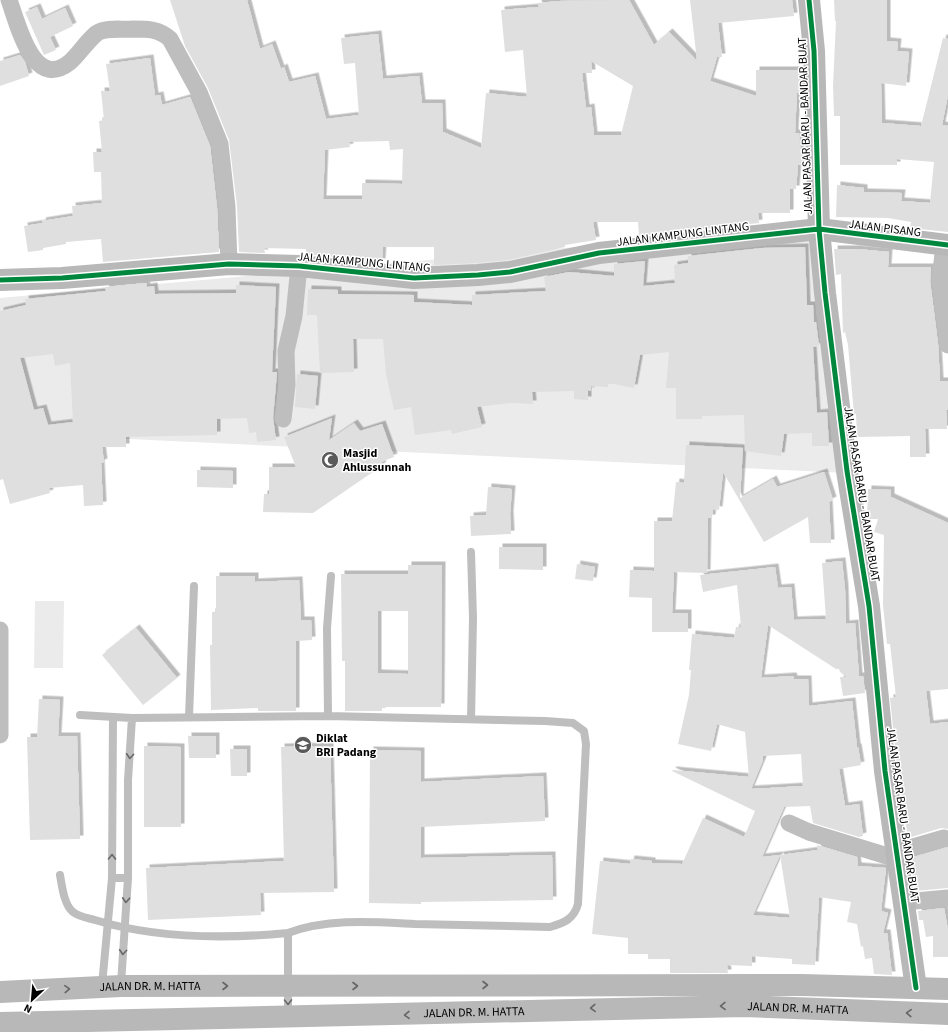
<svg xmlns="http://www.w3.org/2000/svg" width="948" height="1032" font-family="'Source Sans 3',sans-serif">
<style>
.green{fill:#ebebeb}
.building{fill:#dfdfdf;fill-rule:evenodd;filter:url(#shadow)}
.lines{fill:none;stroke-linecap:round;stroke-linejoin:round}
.lane{stroke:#bebebe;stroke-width:8}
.street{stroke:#bebebe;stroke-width:17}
.secondary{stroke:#b8b8b8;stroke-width:22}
.cycleway-casing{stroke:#fff;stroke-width:8}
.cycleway{stroke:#00873e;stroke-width:5}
.oneway{stroke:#686868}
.oneway2{stroke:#656565}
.labels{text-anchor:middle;stroke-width:3;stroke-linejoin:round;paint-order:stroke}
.street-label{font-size:12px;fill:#000;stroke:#fff}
.poi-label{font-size:12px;font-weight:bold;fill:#000;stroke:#fff;text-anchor:start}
</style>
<defs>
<filter id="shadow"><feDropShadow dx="3.5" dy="-3.5" stdDeviation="0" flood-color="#0004"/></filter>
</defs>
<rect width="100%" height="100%" fill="#fff"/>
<path class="green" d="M825,225l23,248 -740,-35 -108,2v-142z
M35,601h29l-1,67h-29z"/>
<path class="building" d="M170,0h77l13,49 12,-5 9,25 3,-2 5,15 26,-6 11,43 33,-4 -4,-52 -11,1 -3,-26 37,-4 5,45 36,-3 3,27h20l1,29 38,16 5,-55 41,4 -4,-47 -18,2 -4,-42 38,-3 -1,-4 21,-2 70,-1 25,45 15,-13 28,29 -7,-61h102l2,16 -76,7 4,34h-5l-7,24 46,15v-26h45v23h-4l-2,40h4l3,32h-4l-2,24h-6v24h-32l1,10 -120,13 -1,-14h-45l3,18 -31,5v2l-57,13 -31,3 -43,2v-18h-51l-1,15 -76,-8v-5l-42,-1 1,5 -26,-1 -2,-46 -8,-66 -21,-52 -23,-42zM591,61l42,25 -12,49h-27l-3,-28 -5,1 -4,-35h10zM389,141l1,9 13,-1 -1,35 -40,-1v16h-39l2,-49 25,-3 -1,-5z
M834,0h53v41l11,1 -1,9 12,1 -3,34 -25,-3 1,40 39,3 22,-88 5,1v56l-6,30 6,1v106l-38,-4 1,-6 -23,-4 -52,-1 1,-32 27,3v4l38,1 -1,8 29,2 4,-41 -37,-3v6h-57v-49h-6l-1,-30 3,-65h-1z
M37,7l5,12 23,-11 8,18 -23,11 6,13 -12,5 -19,-43z
M20,55l5,7 4,14 -29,10v-25z
M150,58l5,38 5,-1 2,10 28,-8 20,49 7,62 2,44 -116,10 -2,-23 -35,3v2l-23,4v2l-15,2 -4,-26 19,-3 -1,-2 31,-5 -1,-10 30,-3 -1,-31h-7l-1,-20h9l-3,-31 5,-1 -3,-29h9l-4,-27z
M805,247l2,58h6l1,17h2l3,24 -6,1 4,66 10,-1 2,34h-17v-13l-28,1 -3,22 -36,-5 -1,-36 -42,1v3h-26v-31h-10l3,-36 -29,3 -6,33 -26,-5v4l-17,-1v5l-3,-1v10l-14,-1v-8l-42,1 1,12 -22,-1 -34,4 5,20 -30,7 -1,-4 -36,5 -4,-28 -17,3 -8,-36 -3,-35h-30l1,33 -34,1 -3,-58h-10l1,-26 30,1v4l76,1v7l58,3v-10l74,-4 -2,-14 25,-5 45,4v-12l31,-3 -2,25 32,-3 -1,-18 14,-2v-7l74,-8z
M834,249h23l32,3 -1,15h43l-1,14 8,63 2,37h8v29h-2l1,19h-22l1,28h-16v-21l-53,1 -1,-23 -2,1 -6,-70 -3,-13 -2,1 -2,-59 -5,1z
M146,283l1,4 7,-1 1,8 81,-1v-8l40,2 -4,85h5l-4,46 3,22 -19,2 -1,-10 -7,1 -2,-15 -30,1v16l-91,2v10h-24l2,15 -3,1 2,42 -19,1 -1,-21 -34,3 1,5 -40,11 -7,-25 -3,1v-169l26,-6 -1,-6 81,-8 -1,-4zM53,354l2,12 15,-3 3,59 -25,3 -5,-17 -9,2 -14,-52z
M297,374l21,2 -3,33 -20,-2z
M332,418l-3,22 25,-17 6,8 22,-7 12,33 -13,5 2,3 -70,48 -50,-1 1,-18h5v-27h27l-12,-30z
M686,445l57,3 -3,50 33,-19 4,8 47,-15 9,28 -4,2 2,41h-21l-2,-26 -44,25 -41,-70 -4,38 -6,-1 -1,9h-4l-1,55 -33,-1 -2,41h16v19h-36v-34l-23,-1 1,-27 24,1v-50h18l4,-39 8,1z
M197,470l36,1v17l-36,-1z
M488,487l24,2 -2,25 1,20 -40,2 -1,-20 16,-1z
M868,489l23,1v7l57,26v166l-22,2 4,33 18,-2v107l-7,-1 -33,10 -11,-72 -7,-68 6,-1 -6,-53h-3l-4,-39 1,-70 -10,-3 4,-13h-11z
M499,547h44v23l-44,-1z
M842,561l3,28 1,35 9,-1 4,53h4l2,17 -22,3 -3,-19h7l-7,-5 -1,-3h-3l-68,-44 -7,53 32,-2 1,3h14l1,27 43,-5 5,46h1l3,18 -22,4 6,37 14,-2 4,32 -4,1 -46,-14 -3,-17 -26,1 -22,50 18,-2 -27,60 37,3 -10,-63 38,-5 -1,-5 40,12 1,9 28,2 -5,43 7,2 -5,20h4l5,42 -18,-1 -2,-16 -7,1 -2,-13 -2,1 -4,-23 -10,-2 4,-20 -32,-5 -4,68 -23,-1v-5l-40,-3v10l-25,-1 1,8h-58v-14h-22v-5h-20v-16l-36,-4 8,-73 30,3 1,-5 21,2v2l30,1 21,-46 41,19 11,-26 -83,-40 1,-1 76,7 -4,-45 -28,-8 -6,27 -33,-7 11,-49 2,-25h-2l3,-36 42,4 2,-11h5l-4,-42 -34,7 -3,-17 75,-8 3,21 13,-1 3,33 32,-1 -4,-56zM801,754l2,32 -52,3 12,-29v-4z
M577,564l18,3 -2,14 -18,-2z
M408,565h34l-1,142h-59v4h-37v-50h-3l-1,-87h67zM378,611h30v63l-30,-1z
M216,576h39v6l44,-2 2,40h10l1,20 -16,1v70h-38v-3l-47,2 -1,-65h2v-33h4z
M136,628l41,50 -34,27 -41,-50z
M39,699l21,1 -2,36h19l3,103 -50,1 -3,-103h10z
M188,736h28v22h-27z
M144,746l37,1v80h-37z
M330,746l4,146 -74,1 1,22 -113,5 -2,-52 138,-7 -3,-114z
M230,749h17v27h-16z
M370,750l51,1v31l122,-6 2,45 -124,6v31l131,-3 1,45 -132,2v2l-52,-1z
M948,847v41l-33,3 -5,-33z
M944,908l4,22v27h-15v-21l-7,1 -3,-17h-4l-1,-9z"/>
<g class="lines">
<path class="lane" d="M80,715l52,3 196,-2 217,5 28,2 11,8 2,13 -8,160c-4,15 -14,19 -28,23 -45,-1 -90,-2 -135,-3 -41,-2 -87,-6 -127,9v83
M328,716l-1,-88 4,-52
M189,717l5,-131
M471,719l2,-101 -2,-66
M60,875c2,11 4,30 13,37 6,5 15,6 22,8 62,19 129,19 193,13
M112,878h16
M121,984l7,-106v-98l4,-62
M102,985l10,-107 1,-161"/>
<path class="street" d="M9,0c9,24 24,92 61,62 9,-8 17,-21 27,-29 9,-6 26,-3 36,-4 15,0 26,0 37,10l29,53 21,52 7,63 2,57
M944,245l-4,35 8,65
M283,419l4,-34 -1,-34 8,-35 5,-50
M0,630v105
M789,823l20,9 88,27
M896,852l48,-14
M904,902l44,-4"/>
<g class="secondary">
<path d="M809,0l5,51 5,178 6,64 22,178 22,135 16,165 31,217"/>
<path d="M0,280l62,-2 167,-14 70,2 115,12 64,-3 32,-3 89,-19 220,-24 129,16"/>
<path id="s1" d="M0,992l121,-6 681,-1 146,4"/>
<path id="s2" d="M0,1023l744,-17 204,8"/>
</g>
<defs>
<path id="cycleway" d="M809,0l5,51 5,178 6,64 22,178 22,135 16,165 31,217
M0,280l62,-2 167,-14 70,2 115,12 64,-3 32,-3 89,-19 220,-24 129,16"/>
</defs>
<use href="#cycleway" class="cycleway-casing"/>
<use href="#cycleway" class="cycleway"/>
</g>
<defs><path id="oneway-chevron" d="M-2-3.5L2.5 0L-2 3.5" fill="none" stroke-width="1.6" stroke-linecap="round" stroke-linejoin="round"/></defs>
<g class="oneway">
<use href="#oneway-chevron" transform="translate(130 756) rotate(94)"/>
<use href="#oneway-chevron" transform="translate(112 857) rotate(-89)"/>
<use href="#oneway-chevron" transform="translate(126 900) rotate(93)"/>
<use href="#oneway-chevron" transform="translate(123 952) rotate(94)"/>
<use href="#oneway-chevron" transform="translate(288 1002) rotate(89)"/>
</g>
<g class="oneway2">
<use href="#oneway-chevron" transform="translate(485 985)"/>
<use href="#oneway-chevron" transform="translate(225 986)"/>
<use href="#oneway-chevron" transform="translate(355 986)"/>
<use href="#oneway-chevron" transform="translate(67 989) rotate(-3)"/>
<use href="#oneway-chevron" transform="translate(723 1006) rotate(179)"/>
<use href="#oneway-chevron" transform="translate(593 1008) rotate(178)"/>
<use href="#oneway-chevron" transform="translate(909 1013) rotate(-177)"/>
<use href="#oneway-chevron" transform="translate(407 1015) rotate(179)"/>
</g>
<defs>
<symbol id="mosque-disc" viewBox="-11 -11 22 22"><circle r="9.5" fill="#595959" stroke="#fff"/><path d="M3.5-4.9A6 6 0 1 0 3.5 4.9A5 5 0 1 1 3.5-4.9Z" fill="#fff"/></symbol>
<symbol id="school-disc" viewBox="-11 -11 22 22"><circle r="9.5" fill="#595959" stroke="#fff"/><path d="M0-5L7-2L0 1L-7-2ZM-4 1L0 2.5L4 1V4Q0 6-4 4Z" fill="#fff"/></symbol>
</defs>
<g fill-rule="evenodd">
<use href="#mosque-disc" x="320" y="450" width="20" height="20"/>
<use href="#school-disc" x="293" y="735" width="20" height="20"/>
</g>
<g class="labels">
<g class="street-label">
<text transform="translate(805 126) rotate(-92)" y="4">JALAN PASAR BARU - BANDAR BUAT</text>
<text transform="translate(885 228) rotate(7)" y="4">JALAN PISANG</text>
<text transform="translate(683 234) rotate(-7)" y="4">JALAN KAMPUNG LINTANG</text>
<text transform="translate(364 262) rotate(5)" y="4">JALAN KAMPUNG LINTANG</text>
<text transform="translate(862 494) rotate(81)" y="4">JALAN PASAR BARU - BANDAR BUAT</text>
<text transform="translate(903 815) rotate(82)" y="4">JALAN PASAR BARU - BANDAR BUAT</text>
<text dy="4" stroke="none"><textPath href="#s1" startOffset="150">JALAN DR. M. HATTA</textPath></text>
<text dy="4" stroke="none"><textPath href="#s2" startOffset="798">JALAN DR. M. HATTA</textPath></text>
<text dy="4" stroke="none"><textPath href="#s2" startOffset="474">JALAN DR. M. HATTA</textPath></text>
</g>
<g class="poi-label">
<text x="343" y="457">Masjid<tspan x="343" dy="14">Ahlussunnah</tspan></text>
<text x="316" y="742">Diklat<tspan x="316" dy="14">BRI Padang</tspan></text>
</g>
</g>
<g transform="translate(32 1000) rotate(206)" stroke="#ffffff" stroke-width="3" paint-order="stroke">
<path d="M0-3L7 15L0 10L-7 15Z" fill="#000000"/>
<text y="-6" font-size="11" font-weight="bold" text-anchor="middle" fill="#000000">N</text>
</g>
</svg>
